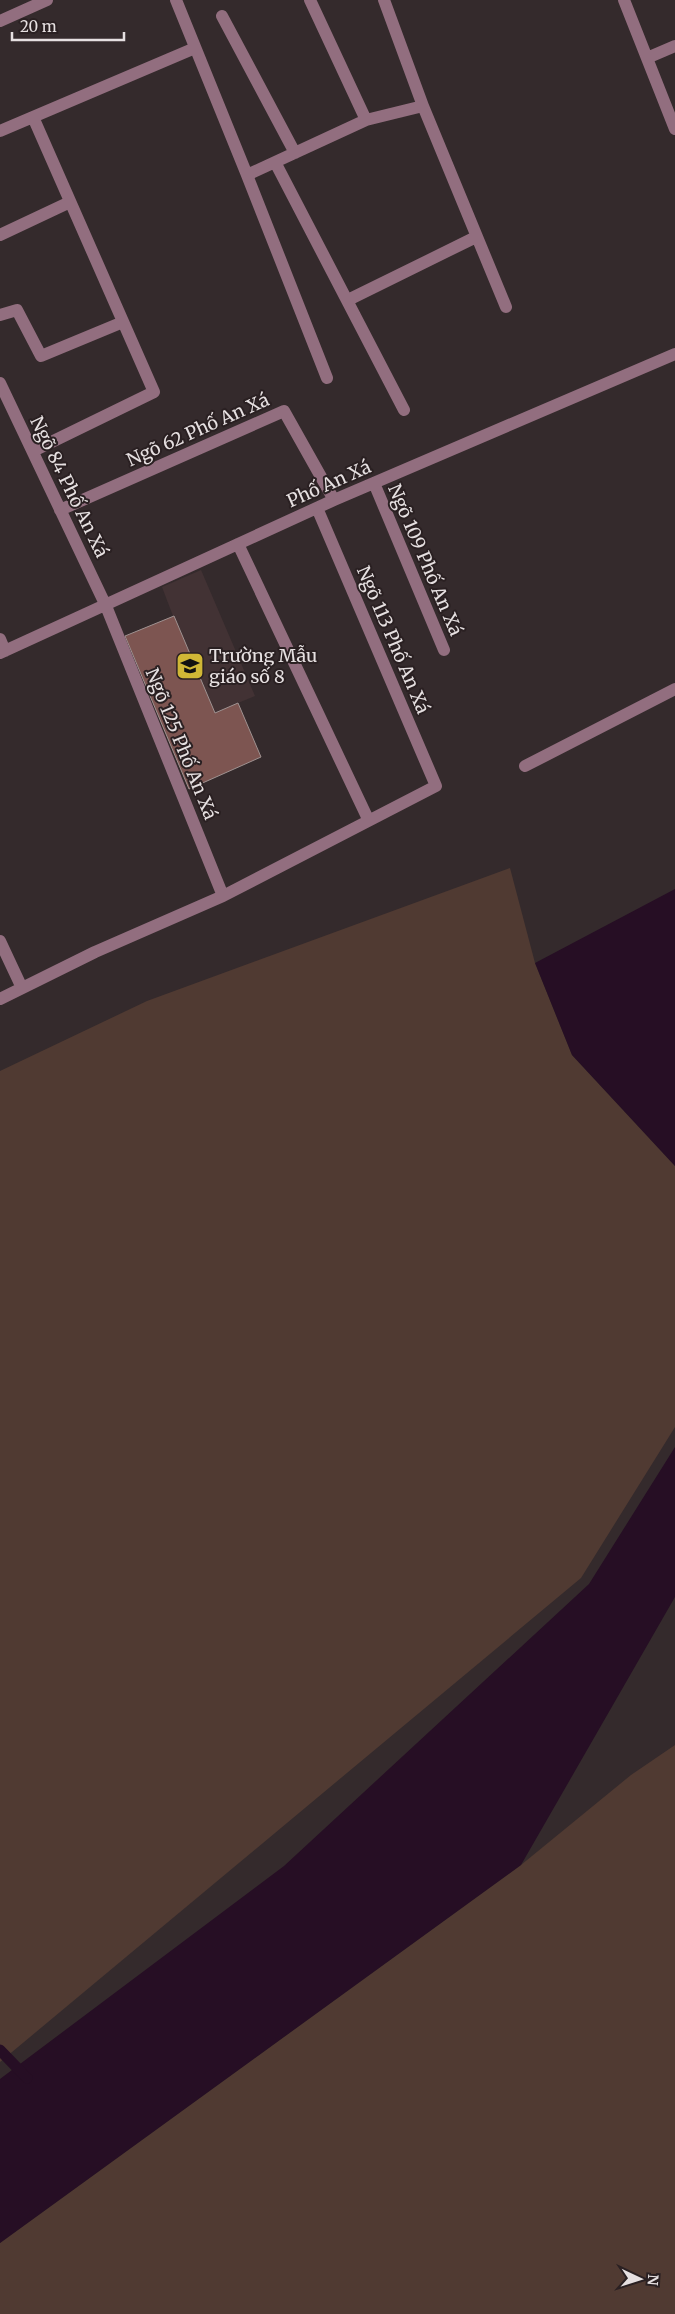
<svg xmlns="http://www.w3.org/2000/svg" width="675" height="2314" font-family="Merriweather,serif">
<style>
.built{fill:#423234}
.green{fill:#503a32}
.water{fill:#260e24}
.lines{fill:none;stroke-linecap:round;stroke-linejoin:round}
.stream{stroke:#260e24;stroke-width:11}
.building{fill:#7d5551;stroke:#9f9291}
.minor{stroke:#926e7f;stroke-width:12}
.labels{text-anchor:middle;stroke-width:4;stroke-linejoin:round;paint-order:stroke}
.street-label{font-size:18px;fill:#e6e0e1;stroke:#2a2022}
.poi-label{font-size:18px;fill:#e6e0e1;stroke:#2a2022;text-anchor:start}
</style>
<rect width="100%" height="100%" fill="#342a2c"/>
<path class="built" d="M201,570l54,126 -17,7 23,54 -72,32 -64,-153 48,-20 -11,-29z"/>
<path class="green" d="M510,868l25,95 37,92 103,111v261l-94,151 -581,484v-991l147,-70z
M675,1745v569h-675v-71l521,-378 110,-90z"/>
<path class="water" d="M675,889v277l-103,-111 -37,-92z
M675,1447v150l-154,268 -521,378v-164l284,-213 305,-282z"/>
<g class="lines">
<path class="stream" d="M0,2050l27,28"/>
</g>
<path class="building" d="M174,616l41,97 23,-10 23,54 -72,32 -64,-153z"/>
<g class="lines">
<path class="minor" d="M176,0l71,175 119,-55 57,-14 -39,-106
M310,0l56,120
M624,0l51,129
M222,16l73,137
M0,21l47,-21
M647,58l28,-12
M423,106l83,201
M0,131l195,-83
M275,162l129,248
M247,175l80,203
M0,235l70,-33
M348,300l128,-63
M0,315l17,-5 24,46 82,-34
M0,383l106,223 117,290
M33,451l121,-59 -121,-275
M374,483l70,167
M60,510l224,-99 50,89
M238,544l130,275
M0,639l5,12
M0,653l334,-153 341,-146
M525,766l150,-77
M0,941l22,47
M0,999l95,-47 128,-56 213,-110 -119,-278"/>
</g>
<defs>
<symbol id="school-square" viewBox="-11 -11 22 22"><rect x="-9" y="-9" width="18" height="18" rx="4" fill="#d0b736" stroke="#2a2022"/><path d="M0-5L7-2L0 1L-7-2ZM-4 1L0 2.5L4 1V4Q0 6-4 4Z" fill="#111"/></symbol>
</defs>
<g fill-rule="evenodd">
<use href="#school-square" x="174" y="650" width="32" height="32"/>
</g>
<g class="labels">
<g class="street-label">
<text transform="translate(198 430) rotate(-24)" y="6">Ngõ 62 Phố An Xá</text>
<text transform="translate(329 484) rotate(-24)" y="6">Phố An Xá</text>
<text transform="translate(69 487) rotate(64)" y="6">Ngõ 84 Phố An Xá</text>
<text transform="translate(425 560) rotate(67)" y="6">Ngõ 109 Phố An Xá</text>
<text transform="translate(393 640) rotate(67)" y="6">Ngõ 113 Phố An Xá</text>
<text transform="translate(181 744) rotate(68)" y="6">Ngõ 125 Phố An Xá</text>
</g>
<g class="poi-label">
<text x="209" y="662">Trường Mẫu<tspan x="209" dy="21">giáo số 8</tspan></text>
</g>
</g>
<g transform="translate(640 2279) rotate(94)" stroke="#2a2022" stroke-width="4" paint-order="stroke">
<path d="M0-4L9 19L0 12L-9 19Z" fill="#e6e0e1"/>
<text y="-8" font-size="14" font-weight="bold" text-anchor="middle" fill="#e6e0e1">N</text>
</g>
<path d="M12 32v8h112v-8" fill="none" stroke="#e6e0e1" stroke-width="2.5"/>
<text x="20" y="32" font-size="15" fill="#e6e0e1" stroke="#2a2022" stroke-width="4" paint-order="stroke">20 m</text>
</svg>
